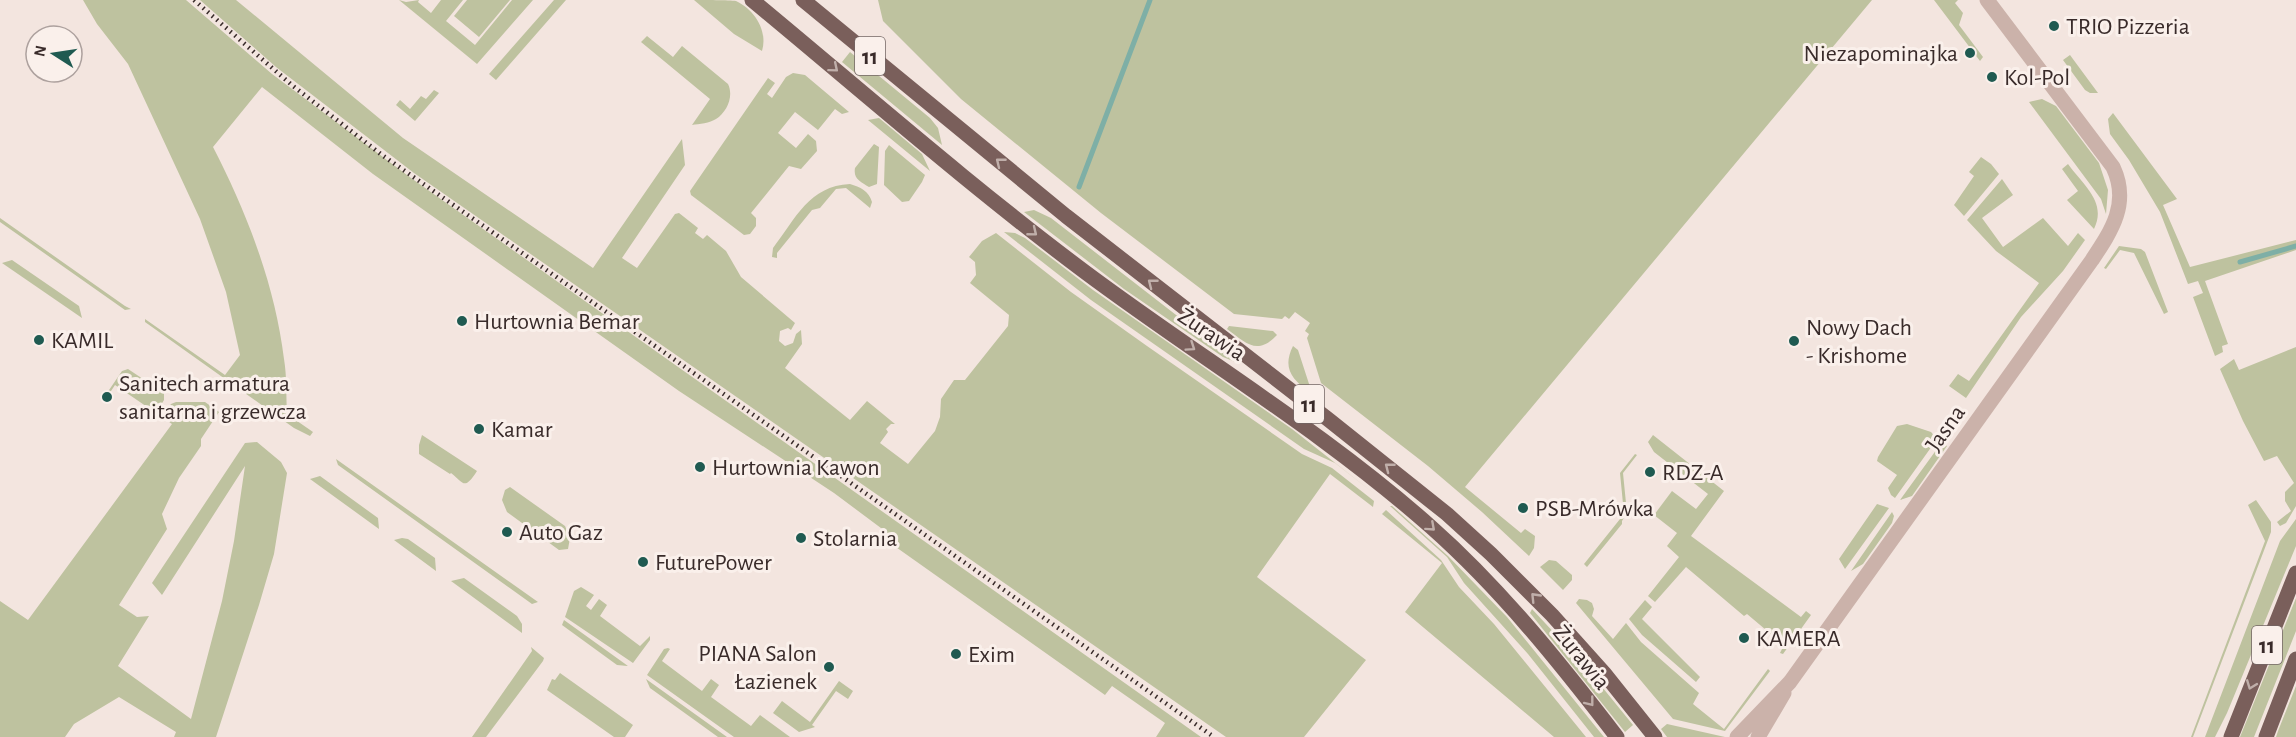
<svg xmlns="http://www.w3.org/2000/svg" width="2296" height="737" font-family="'Alegreya Sans',sans-serif">
<style>
.green{fill:#bec29f}
.lines{fill:none;stroke-linecap:round;stroke-linejoin:round}
.stream{stroke:#7eafa6;stroke-width:5}
.tertiary{stroke:#cbb2aa;stroke-width:15}
.primary{stroke:#7a5f5b;stroke-width:15}
.rail{stroke:#392b2a;stroke-width:4.5;stroke-dasharray:1.5 4.5;stroke-linecap:butt}
.oneway{stroke:#c0afaa}
.poi-dot{fill:#1f5a51;stroke:#faf0eb;stroke-width:2}
.labels{text-anchor:middle;stroke-width:6;stroke-linejoin:round;paint-order:stroke}
.shield{fill:#faf0eb;stroke:#736664;stroke-width:1.5}
.shield-label{font-size:22px;font-weight:bold;fill:#392b2a}
.poi-label{font-size:24px;fill:#392b2a;stroke:#faf0eb;text-anchor:start}
.street-label{font-size:24px;fill:#392b2a;stroke:#faf0eb}
</style>
<rect width="100%" height="100%" fill="#f3e5df"/>
<path class="green" d="M83,0h103l86,74 139,104 790,559h-45l9,-14 -53,-37 -7,9 -212,-150 4,-5 -63,-47 -155,-102 -306,-217 -111,-87 -49,60c34,66 62,138 71,212 3,18 2,36 3,55l26,18 -3,4 -16,-8 -149,-106v-3l80,56 15,-20 -14,-63 -26,-73 -72,-155 -31,-40z
M200,0h36l167,138 190,130 89,-129 3,26 -63,93 15,10 38,-54 4,-1 19,15 -3,5 8,6 4,-4 19,16 15,26 54,46 -4,7 -3,-2 -8,3 -1,10 6,5 8,-3 3,-9 5,-4 1,14 -17,24 65,52 17,-19 28,23h-4l-5,5 2,3 -8,11 28,21 27,-33 5,-14 1,-18 13,-19h11l43,-54 1,-11 -39,-32 6,-8 -1,-13 -6,-5 13,-16 14,-8 75,59 76,54 155,108 30,14 42,33 -1,6 -43,-33 -73,103 109,83 -62,77h-78l-812,-564 -138,-106z
M399,0l7,2 13,-2 -1,2 13,11 10,-13h22l-17,21 29,24 37,-45h21l-56,64z
M467,0h43l-31,37 -25,-21z
M554,0h12l-70,80 -7,-6z
M694,0c10,0 35,0 42,1 19,9 32,30 26,50l-28,-17z
M878,0h994l-407,487 56,46 4,-4 10,7 -1,12 -5,8 -47,-44 -54,-46 -107,-83 -14,-45 2,-4 -4,-3 5,-8 -15,-11 -6,7 -4,-3 -3,3 -48,-5 -133,-101 -140,-114 -78,-78z
M1934,0h24l-3,3 8,10 -4,12 24,32 -3,4z
M647,36l26,21 9,-11 46,38c6,12 -1,28 -12,35 -6,4 -17,5 -24,6l18,-26 -69,-57z
M850,52l80,66 8,10 4,17 -100,-83z
M2070,55l28,38h-8l-5,-3 -22,-30z
M793,73l12,2 44,37 -7,2 -7,-5 -17,21 -23,-18 -17,21 18,15 12,-14 8,7 1,10 -16,18 -12,-3 -38,47 5,5v8l-6,8 -6,1 -53,-40 -1,-4 78,-113 7,5 -8,11 5,4 14,-21z
M434,90l5,3 -24,28 -19,-16 4,-5 10,9 11,-13 5,3z
M2042,99l14,7 43,57 9,27 -2,24 -5,-15 -72,-97z
M2113,113l64,86 -14,6 27,62 106,-27v10l-91,31 23,63 -6,2 1,6 -8,4 -22,-59 10,-4 -5,-12 -10,3 -28,-72 -31,-52 -19,-26 -2,-15z
M879,118l43,36 8,17 -62,-51z
M874,144l5,3 -2,37 -8,3c-8,-5 -16,-8 -14,-19z
M889,145l36,30 -3,7 -13,19 -7,1 -18,-17 1,-34z
M1981,157l10,7 8,10 -35,42 -10,-11 20,-29 -5,-4z
M2068,164c16,22 39,38 26,65l-27,-29 11,-9 -16,-22z
M2002,179l11,16 -31,23 21,29 40,-29 25,28 10,-13 7,7 -22,31 -42,46 -55,81 -17,-12 9,-12 11,7 70,-98 -43,-32 -29,-31z
M850,184c10,3 19,7 22,18l-2,6 -24,-20 -10,1 -16,19 -8,2 -35,43v5l-5,-1 1,-9c23,-30 36,-62 77,-64z
M1034,210l17,8 187,145 -15,-6 -99,-68 -100,-77z
M0,218l125,88 6,3 -6,1 -125,-88z
M1004,232l11,1 10,5 68,52 199,139 84,66 -41,-32 -31,-14 -213,-149z
M2119,246l22,3 4,3 23,60 -4,2 -30,-61 -14,-3 -14,19 -2,-1z
M12,260l67,46 3,12 -80,-55z
M1229,326l44,5 4,4c-20,21 -31,8 -50,-6z
M1293,346l5,4 13,40 -2,2c-17,-13 -27,-24 -16,-46z
M2296,347v159l-10,17 -6,3 -3,-4 14,-11 -6,-10v-9l9,-9 -17,-27 -13,5 -21,-40 -23,-52 14,-10 5,11z
M128,369l36,24v7l-8,13 -41,-28 -6,9 -2,-1 15,-22z
M176,402h29l14,10 -18,27v7l-22,32 -17,36 5,15 -48,76 18,12 12,-1 -31,50 73,53 31,-118 12,-60 11,-75 -83,129 -10,-12 93,-140 12,-1 24,20 6,11 -13,81 -15,51 -43,132h-42l2,-5 -57,-35 -45,27 -9,13h-65v-136l28,19 144,-196 -10,-7 9,-13z
M1907,424l24,8 6,7 -42,59 -4,-3 -3,-7 9,-13 -20,-14 1,-4 19,-31z
M422,435l55,36c-13,20 -13,12 -26,2l-1,1 -31,-20v-9z
M1653,435l71,56 -33,45 110,81 5,-6 5,4 -28,39 -3,-1 4,-8 -37,-31 -3,2 -58,-49 -31,35 -7,-6 31,-39 -12,-11 10,-13 -23,-18 18,-24 24,18 12,-15 -54,-42 -6,-10z
M1942,442l5,4 -35,50 -12,4z
M1635,454l2,1 -14,18 4,40 -5,8v3l-35,43 -3,-3 40,-50 -4,-41z
M336,459l202,143 -6,2 -194,-139z
M320,476l58,42 1,11 -69,-50z
M510,487l55,39 5,12 -2,11 -9,1 -52,-38 -5,-12 3,-10z
M2256,500l15,22v10l-78,205h-2l74,-196 -17,-36z
M1877,504l12,4 -44,61 -6,-10z
M1390,506h2l56,50 59,61 97,120h-10l-66,-83 -64,-71 -17,-26z
M1386,510l55,50 18,27 35,37 92,113h-32l-149,-125 37,-49 -60,-49z
M1892,512l2,4 -2,7 -29,41 -12,7z
M2296,519v27l-69,167 -12,24h-10l75,-196z
M402,538l6,1 27,19 1,13 -42,-31z
M1549,560l7,1 16,14v5l-9,10 -23,-23z
M464,578l53,38 5,8v9l-71,-52z
M581,587l13,8 -8,11 5,4 8,-11 8,6 -7,11 40,30 10,-10v4l-17,23 -68,-46 9,-26z
M2296,598v33l-42,106h-14z
M1579,599l8,1 5,3 2,6 -2,7 21,23 13,-16 15,19 58,51 -6,11 31,25 44,-60 2,2 -45,60 -52,-12 -97,-116z
M1645,600l7,7 -10,12 58,58 -4,5 -54,-47 -13,-16z
M1532,609l53,57 48,59 -8,7 -95,-119z
M564,620l64,46 -11,-1 -55,-40z
M531,647l13,11 -1,3 -57,76h-14l60,-86z
M668,648l2,1 -8,12 40,30 9,-12 8,6 -8,12 40,29 9,-11 30,22h-56l-87,-62 17,-26z
M560,673l73,52 -8,12h-11l-67,-47 5,-11 3,1z
M646,679l81,58h-9l-68,-49z
M839,681l14,10 -5,8 -12,-8 -24,34 3,2 -16,5 -26,-19 9,-12 28,21z
M2296,686v51h-20l2,-6z
M1667,724l58,13h1h-59l-6,-8z"/>
<g class="lines">
<path class="stream" d="M1079,187l71,-187
M2240,262l56,-16"/>
<path class="tertiary" d="M1737,737l53,-55 302,-422c20,-30 38,-57 21,-93l-126,-167
M1758,737l26,-44"/>
<path class="primary" d="M752,0c110,91 218,186 333,272 115,86 238,159 346,255 70,62 129,136 186,210
M803,0l263,216 263,204 118,94 44,40 61,61 52,58 51,64
M2231,737l65,-164
M2266,737l30,-78"/>
<path class="rail" d="M194,0l99,86 89,69 832,582"/>
</g>
<defs><path id="oneway-chevron" d="M-2-3.5L2.5 0L-2 3.5" fill="none" stroke-width="1.6" stroke-linecap="round" stroke-linejoin="round" transform="scale(1.5)"/></defs>
<g class="oneway">
<use href="#oneway-chevron" transform="translate(834 68) rotate(40)"/>
<use href="#oneway-chevron" transform="translate(1000 162) rotate(-141)"/>
<use href="#oneway-chevron" transform="translate(1033 232) rotate(39)"/>
<use href="#oneway-chevron" transform="translate(1152 283) rotate(-142)"/>
<use href="#oneway-chevron" transform="translate(1191 347) rotate(34)"/>
<use href="#oneway-chevron" transform="translate(1389 467) rotate(-142)"/>
<use href="#oneway-chevron" transform="translate(1431 527) rotate(42)"/>
<use href="#oneway-chevron" transform="translate(1535 597) rotate(-134)"/>
<use href="#oneway-chevron" transform="translate(2251 685) rotate(111)"/>
<use href="#oneway-chevron" transform="translate(1590 702) rotate(52)"/>
</g>
<g class="poi-dot">
<circle cx="2054" cy="26" r="6"/>
<circle cx="1970" cy="53" r="6"/>
<circle cx="1992" cy="77" r="6"/>
<circle cx="462" cy="321" r="6"/>
<circle cx="39" cy="340" r="6"/>
<circle cx="1794" cy="341" r="6"/>
<circle cx="107" cy="397" r="6"/>
<circle cx="479" cy="429" r="6"/>
<circle cx="700" cy="467" r="6"/>
<circle cx="1650" cy="472" r="6"/>
<circle cx="1523" cy="508" r="6"/>
<circle cx="507" cy="532" r="6"/>
<circle cx="801" cy="538" r="6"/>
<circle cx="643" cy="562" r="6"/>
<circle cx="1744" cy="638" r="6"/>
<circle cx="956" cy="654" r="6"/>
<circle cx="829" cy="667" r="6"/>
</g>
<g class="labels">
<g class="shield">
<rect x="855" y="37" width="30" height="38" rx="4.5"/>
<rect x="1294" y="385" width="30" height="38" rx="4.5"/>
<rect x="2252" y="626" width="30" height="38" rx="4.5"/>
</g>
<g class="shield-label">
<text x="870" y="64">11</text>
<text x="1309" y="412">11</text>
<text x="2267" y="653">11</text>
</g>
<g class="poi-label">
<text x="2066" y="34">TRIO Pizzeria</text>
<text x="1958" y="61" text-anchor="end">Niezapominajka</text>
<text x="2004" y="85">Kol-Pol</text>
<text x="474" y="329">Hurtownia Bemar</text>
<text x="1806" y="335">Nowy Dach<tspan x="1806" dy="28">- Krishome</tspan></text>
<text x="51" y="348">KAMIL</text>
<text x="119" y="391">Sanitech armatura<tspan x="119" dy="28">sanitarna i grzewcza</tspan></text>
<text x="491" y="437">Kamar</text>
<text x="712" y="475">Hurtownia Kawon</text>
<text x="1662" y="480">RDZ-A</text>
<text x="1535" y="516">PSB-Mrówka</text>
<text x="519" y="540">Auto Gaz</text>
<text x="813" y="546">Stolarnia</text>
<text x="655" y="570">FuturePower</text>
<text x="1756" y="646">KAMERA</text>
<text x="817" y="661" text-anchor="end">PIANA Salon<tspan x="817" dy="28">Łazienek</tspan></text>
<text x="968" y="662">Exim</text>
</g>
<g class="street-label">
<text transform="translate(1212 334) rotate(34)" y="8">Żurawia</text>
<text transform="translate(1945 428) rotate(-55)" y="8">Jasna</text>
<text transform="translate(1582 657) rotate(51)" y="8">Żurawia</text>
</g>
</g>
<g transform="translate(54 54) rotate(282)"><circle r="28" fill="#faf0eb" stroke="#ada19e" stroke-width="1.5"/>
<path d="M0-4.5L10 22L0 15L-10 22Z" fill="#1f5a51"/>
<text y="-9" font-size="16" font-weight="bold" text-anchor="middle" fill="#392b2a">N</text>
</g>
</svg>
